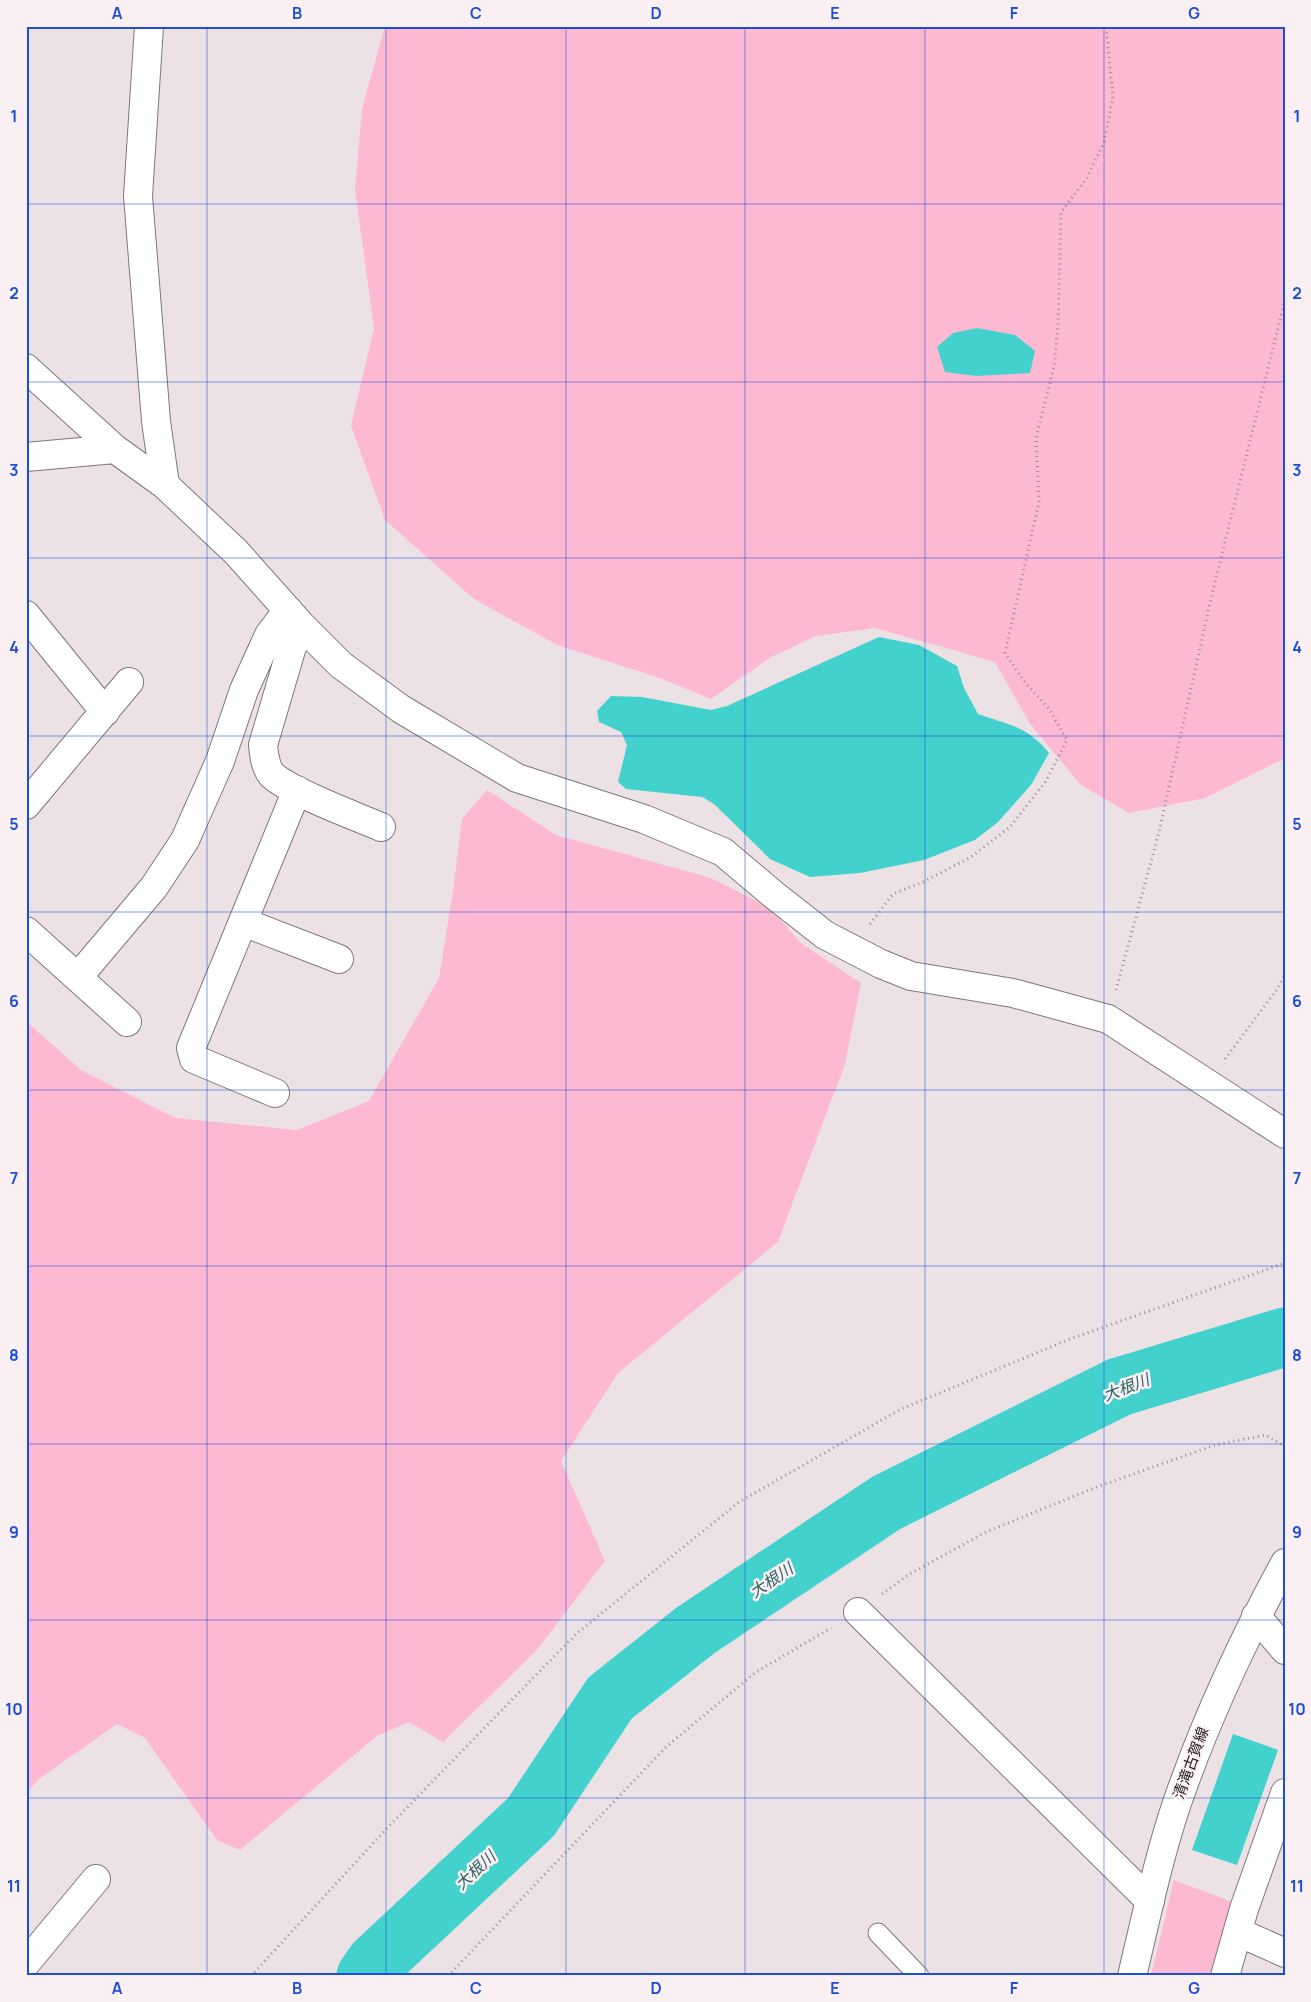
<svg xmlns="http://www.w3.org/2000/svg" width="1311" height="2002" font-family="Manrope,'Noto Sans JP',sans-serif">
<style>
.green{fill:#fdb8d2}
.water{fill:#43d1cd}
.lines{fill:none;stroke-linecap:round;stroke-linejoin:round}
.river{stroke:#43d1cd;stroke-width:59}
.lane-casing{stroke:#80777a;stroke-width:21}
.street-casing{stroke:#80777a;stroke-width:30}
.secondary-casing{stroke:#80777a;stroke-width:30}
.path{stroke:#968f91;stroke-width:3;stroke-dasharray:1 4;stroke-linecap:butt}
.lane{stroke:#fff;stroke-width:19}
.street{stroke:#fff;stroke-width:28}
.secondary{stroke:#fff;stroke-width:28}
.grid{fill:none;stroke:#1d4ed8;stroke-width:1;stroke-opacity:0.55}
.labels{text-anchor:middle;stroke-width:5;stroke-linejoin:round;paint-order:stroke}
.street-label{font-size:15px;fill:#232021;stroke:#faeff3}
.water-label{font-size:16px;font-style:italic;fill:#28615f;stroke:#faeff3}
.neatline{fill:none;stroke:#1d4ed8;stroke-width:2}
.grid-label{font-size:16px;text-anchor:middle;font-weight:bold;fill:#1d4ed8}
</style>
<rect width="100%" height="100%" fill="#ece2e5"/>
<path class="green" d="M385,26h900v732l-80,40 -76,15 -48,-28 -51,-61 -35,-62 -120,-34 -59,8 -45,21 -60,42 -51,-21 -103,-33 -83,-46 -89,-79 -34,-94 23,-98 -19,-138 7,-81z
M487,790l69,45 155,43 59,30 31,35 60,40 -16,81 -67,178 -160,131 -57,88 44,100 -69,90 -93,91 -34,-20 -32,14 -137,114 -23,-10 -72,-102 -28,-14 -78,55 -13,14v-772l55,49 94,48 122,12 72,-29 70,-123 15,-94 8,-65z
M1174,1880l61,23 -24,73h-60z"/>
<path class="water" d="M977,328l38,7 20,16 -5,22 -54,3 -31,-4 -8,-25 16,-14z
M879,637l40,8 38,21 7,22 14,26c31,11 49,12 71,39l-18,32 -33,37 -23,18 -51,20 -64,13 -50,4 -40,-18 -56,-55 -12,-7 -76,-8 -8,-7 9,-37 -6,-13 -22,-10 -2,-11 14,-15 31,1 69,13 16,-4z
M1233,1734l45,16 -41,115 -45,-15z"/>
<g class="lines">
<path class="river" d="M366,1976l10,-14 155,-145 79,-119 86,-68 190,-127 233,-116 166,-50"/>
<defs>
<path id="lane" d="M878,1933l41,43"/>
<path id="street" d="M149,26l-11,170 18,225 9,64
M26,368l89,81 50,36 71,67 65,73 40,40 60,44 116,69 127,41 79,33 51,43 51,40 56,29 30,12 102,17 95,26 177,115
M26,457l89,-8
M26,615l79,97
M301,625l-10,25 -28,95c1,10 2,22 9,30 18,17 83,41 109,52
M26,805l103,-123
M243,922l96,37
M26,931l101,91
M78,977l76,-90 31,-47 35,-79 24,-71 25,-55 19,-25
M275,1093l-81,-34 -3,-11 106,-258
M858,1612l292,289
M1256,1616l29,34
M1238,1932l47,21
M26,1963l70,-84
M1225,1976l19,-67 41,-116"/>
<path id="secondary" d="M1132,1976c14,-58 26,-117 45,-173 29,-84 66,-163 108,-240"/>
</defs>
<use href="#lane" class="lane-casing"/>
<use href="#street" class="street-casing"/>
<use href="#secondary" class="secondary-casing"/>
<path class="path" d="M870,924l23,-30 30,-12 48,-25 39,-30 36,-46 21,-41 -18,-31 -25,-28 -19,-28 34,-151 -3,-64 18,-71 4,-41 3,-114 26,-34 17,-36 9,-45 -7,-71
M1116,990l43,-158 54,-242 72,-290
M1225,1059l53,-71 7,-14
M882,1594l26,-19 78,-43 108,-44 121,-43 50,-10 20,11
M251,1976l138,-150 187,-192 163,-132 162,-93 169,-70 215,-76
M448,1976l218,-229 90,-75 75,-44"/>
<use href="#lane" class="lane"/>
<use href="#street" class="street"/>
<use href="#secondary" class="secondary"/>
</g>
<path class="grid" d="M207,26v1950M386,26v1950M566,26v1950M745,26v1950M925,26v1950M1104,26v1950M26,204h1259M26,382h1259M26,558h1259M26,736h1259M26,912h1259M26,1090h1259M26,1266h1259M26,1444h1259M26,1620h1259M26,1798h1259"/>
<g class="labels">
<g class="street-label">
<text transform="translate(1191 1763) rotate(-70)" y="5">清滝古賀線</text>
</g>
<g class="water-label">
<text transform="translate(1126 1387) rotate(-21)" y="6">大根川</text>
<text transform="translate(771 1580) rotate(-34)" y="6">大根川</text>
<text transform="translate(475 1870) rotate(-43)" y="6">大根川</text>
</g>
</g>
<rect width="1311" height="2002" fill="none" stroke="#faeff3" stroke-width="55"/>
<rect x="28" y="28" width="1256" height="1946" class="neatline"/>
<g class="grid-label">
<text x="117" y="19">A</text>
<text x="297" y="19">B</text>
<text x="476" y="19">C</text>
<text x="656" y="19">D</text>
<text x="835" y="19">E</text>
<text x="1014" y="19">F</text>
<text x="1194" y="19">G</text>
<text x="14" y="122">1</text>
<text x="1297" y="122">1</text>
<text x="14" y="299">2</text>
<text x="1297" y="299">2</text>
<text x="14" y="476">3</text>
<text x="1297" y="476">3</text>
<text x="14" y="653">4</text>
<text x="1297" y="653">4</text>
<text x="14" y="830">5</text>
<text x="1297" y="830">5</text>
<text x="14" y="1007">6</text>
<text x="1297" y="1007">6</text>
<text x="14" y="1184">7</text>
<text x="1297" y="1184">7</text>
<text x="14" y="1361">8</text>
<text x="1297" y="1361">8</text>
<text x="14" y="1538">9</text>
<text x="1297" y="1538">9</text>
<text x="14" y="1715">10</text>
<text x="1297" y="1715">10</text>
<text x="14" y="1892">11</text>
<text x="1297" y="1892">11</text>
<text x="117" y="1994">A</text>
<text x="297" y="1994">B</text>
<text x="476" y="1994">C</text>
<text x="656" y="1994">D</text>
<text x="835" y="1994">E</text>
<text x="1014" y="1994">F</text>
<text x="1194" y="1994">G</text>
</g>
</svg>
